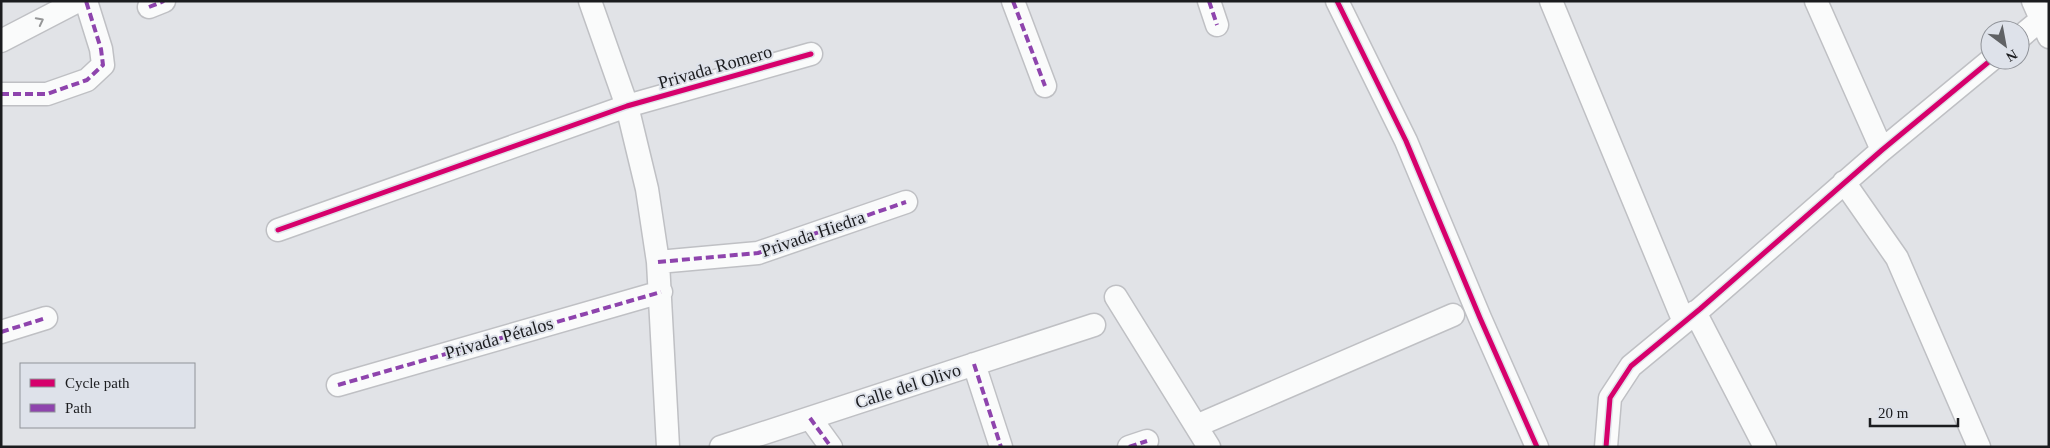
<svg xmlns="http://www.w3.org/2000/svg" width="2050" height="448" font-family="'Times New Roman',serif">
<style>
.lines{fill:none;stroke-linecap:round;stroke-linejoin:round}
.street-casing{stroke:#bfc0c4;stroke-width:25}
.street{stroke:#fafbfb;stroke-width:22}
.quiet{stroke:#8e44ad;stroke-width:4;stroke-dasharray:8 4;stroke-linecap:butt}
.cycleway-casing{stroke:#dee2ea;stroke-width:8}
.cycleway{stroke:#d6006c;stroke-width:5}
.oneway{stroke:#969798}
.labels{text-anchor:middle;stroke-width:4;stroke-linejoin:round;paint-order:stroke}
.street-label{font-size:18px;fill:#1b1c1f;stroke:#dee2ea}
</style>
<rect width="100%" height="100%" fill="#e1e3e7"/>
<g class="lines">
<defs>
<path id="street" d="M590,1l37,105 20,83 11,73 10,185
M1013,1l32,85
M1209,1l8,24
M1337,1l69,140 74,177 57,129
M1551,1l133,321
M1816,1l66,149
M2033,1l16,36
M149,7l15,-6
M2020,37l29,-24
M1,41l77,-40
M1,94h46l40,-14 16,-15 -2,-16 -15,-48
M1844,182l53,76 82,189
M278,230l349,-124 184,-52
M658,262l100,-9 148,-51
M1116,297l93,150
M1695,312l70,135
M1,332l45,-14
M974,364l27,83
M338,385l323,-93
M810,418l21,29
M1196,426l257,-111
M721,447l373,-122
M1129,447l18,-6
M1606,447l4,-49 21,-32 69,-57 182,-159 109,-90"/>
</defs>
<use href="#street" class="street-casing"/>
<use href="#street" class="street"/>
<path class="quiet" d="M1013,1l32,85
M1209,1l8,24
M149,7l15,-6
M1,94h46l40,-14 16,-15 -2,-16 -15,-48
M658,262l100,-9 148,-51
M1,332l45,-14
M974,364l27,83
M338,385l323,-93
M810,418l21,29
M1129,447l18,-6"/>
<defs>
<path id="cycleway" d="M1337,1l69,140 74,177 57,129
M278,230l349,-124 184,-52
M1606,447l4,-49 21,-32 69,-57 182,-159 109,-90"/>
</defs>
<use href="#cycleway" class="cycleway-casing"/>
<use href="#cycleway" class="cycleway"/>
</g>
<defs><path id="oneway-chevron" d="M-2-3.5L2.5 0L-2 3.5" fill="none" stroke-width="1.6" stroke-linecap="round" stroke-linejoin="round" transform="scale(1.25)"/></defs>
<use class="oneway" href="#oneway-chevron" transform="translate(40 21) rotate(-27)"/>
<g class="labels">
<g class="street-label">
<text transform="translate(715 67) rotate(-16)" y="6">Privada Romero</text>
<text transform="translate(813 234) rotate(-19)" y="6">Privada Hiedra</text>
<text transform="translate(499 338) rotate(-16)" y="6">Privada Pétalos</text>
<text transform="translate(908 386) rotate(-18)" y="6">Calle del Olivo</text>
</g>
</g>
<rect width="2050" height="448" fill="none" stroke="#1b1c1f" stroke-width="5"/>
<rect x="20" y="363" width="175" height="65" fill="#dee2ea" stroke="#909399"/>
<rect x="30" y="379" width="25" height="8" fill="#d6006c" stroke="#909399"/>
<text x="65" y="388" font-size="15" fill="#1b1c1f">Cycle path</text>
<rect x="30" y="404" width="25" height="8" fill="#8e44ad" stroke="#909399"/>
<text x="65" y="413" font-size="15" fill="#1b1c1f">Path</text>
<g transform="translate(2005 45) rotate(148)"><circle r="24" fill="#dee2ea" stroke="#909399"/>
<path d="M0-4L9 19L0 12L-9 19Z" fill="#606265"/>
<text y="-8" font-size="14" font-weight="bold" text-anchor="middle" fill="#1b1c1f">N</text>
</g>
<path d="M1870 418v8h88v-8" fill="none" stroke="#1b1c1f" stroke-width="2.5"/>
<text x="1878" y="418" font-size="15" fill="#1b1c1f" stroke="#dee2ea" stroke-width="4" paint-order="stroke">20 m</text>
</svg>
